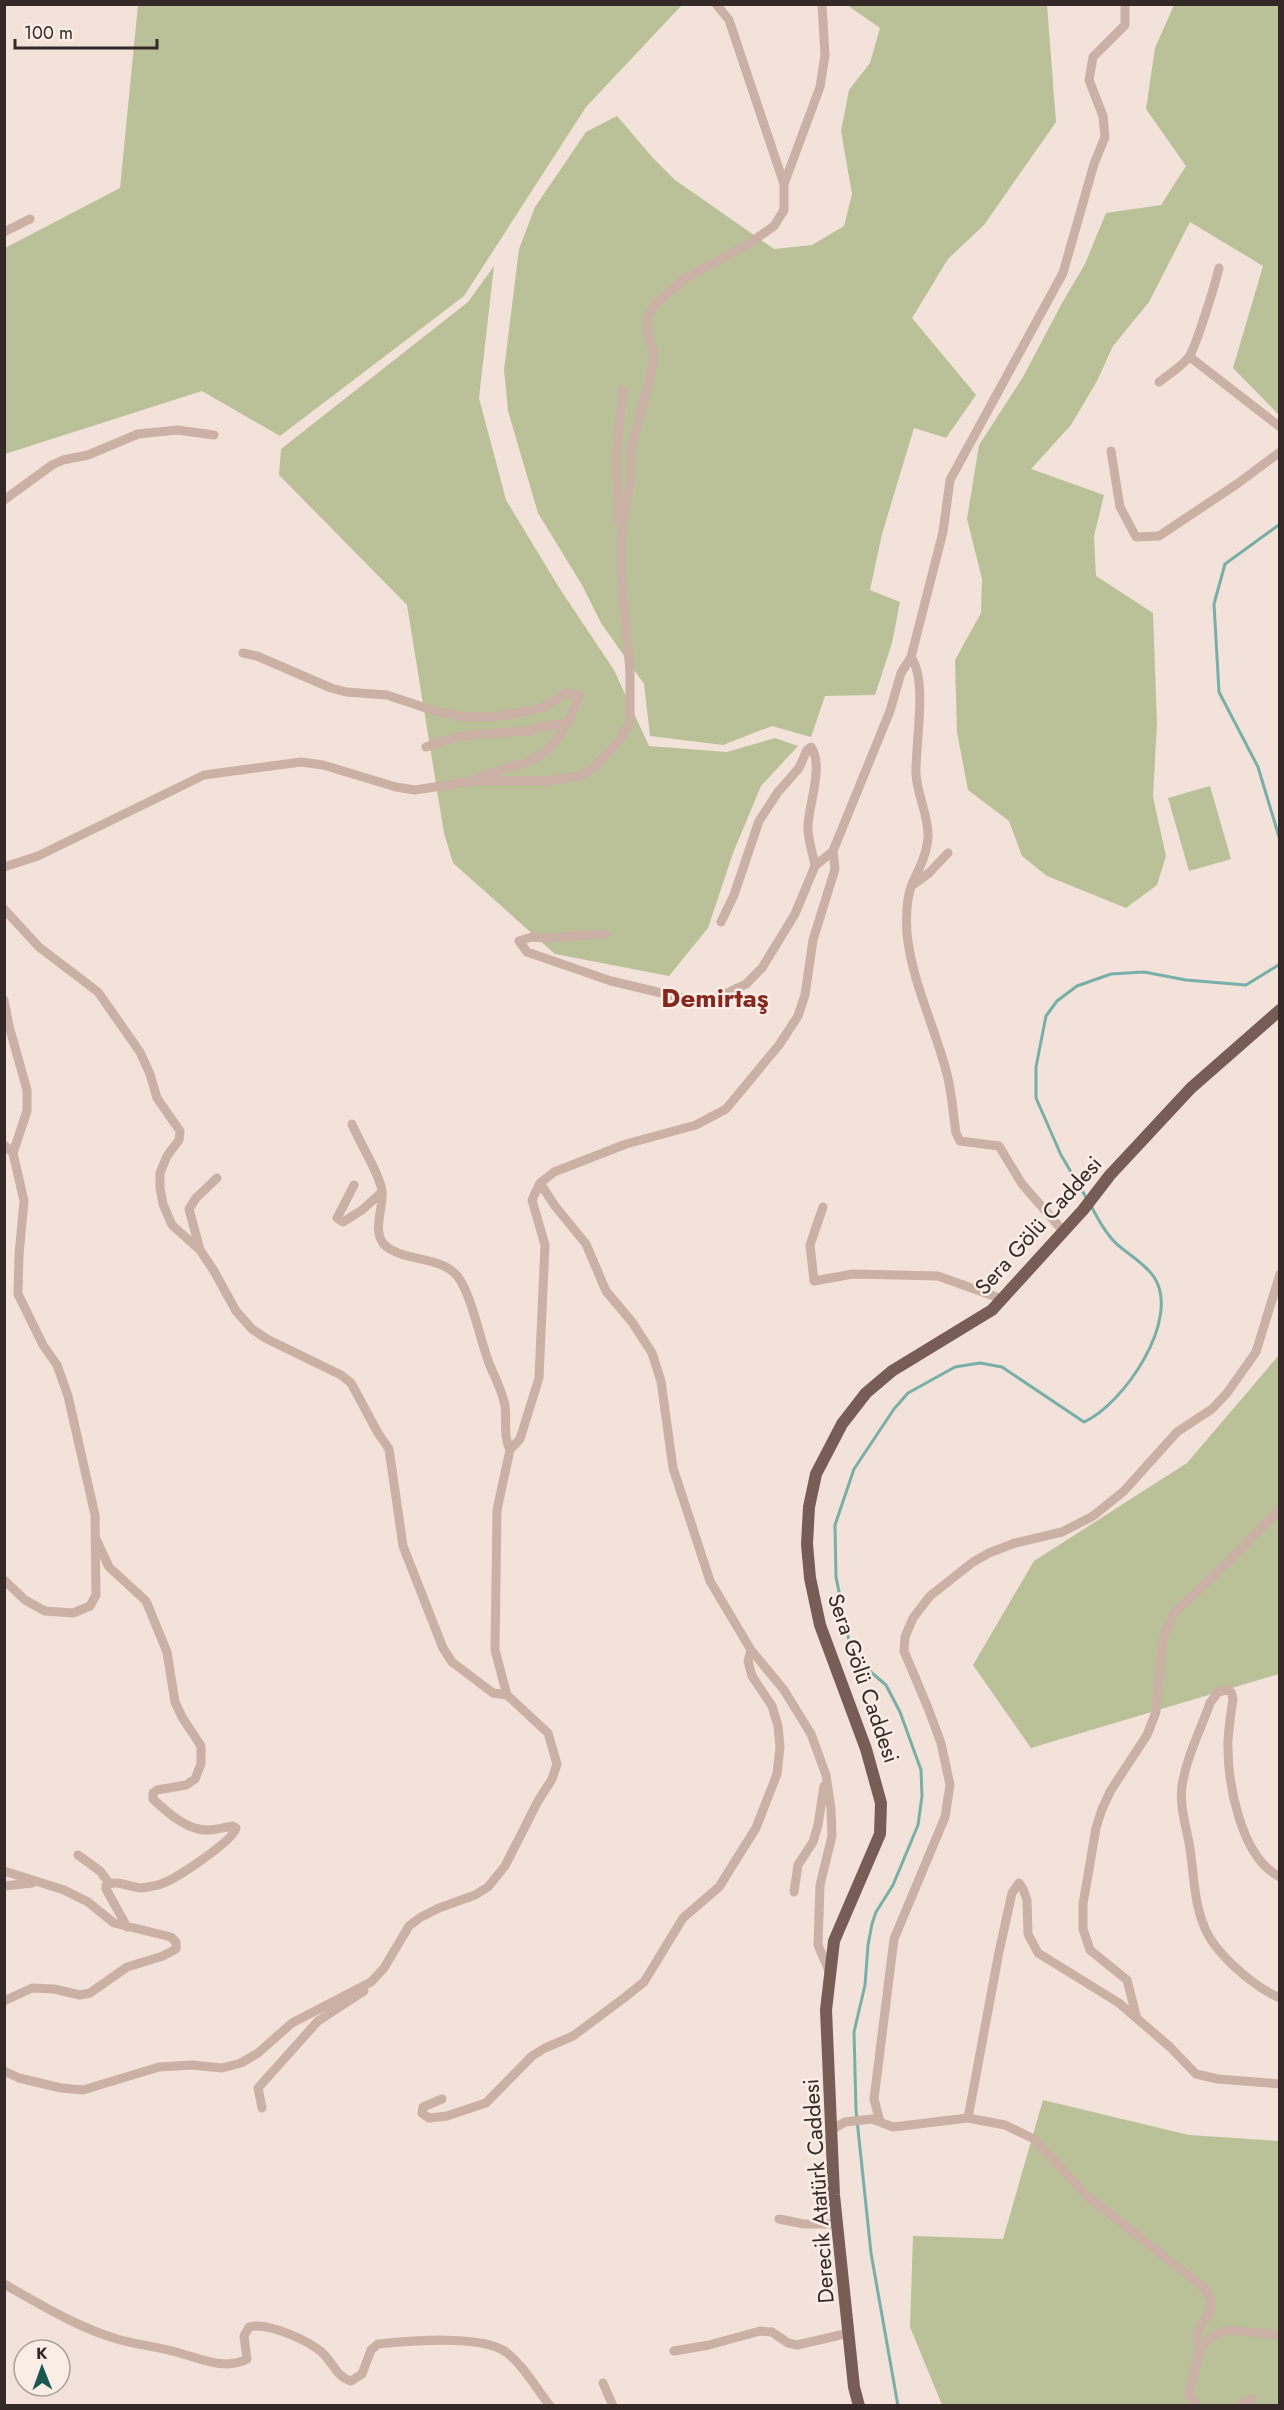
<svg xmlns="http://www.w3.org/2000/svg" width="1284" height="2410" font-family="Jost,sans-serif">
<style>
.green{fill:#bac199}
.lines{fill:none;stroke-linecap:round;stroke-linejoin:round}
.stream{stroke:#78afa9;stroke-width:3}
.minor{stroke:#cab0a5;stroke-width:9}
.major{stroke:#785d57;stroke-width:12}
.labels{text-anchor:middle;stroke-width:5;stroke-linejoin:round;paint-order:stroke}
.street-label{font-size:22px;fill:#352927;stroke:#f9ede6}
.quarter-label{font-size:26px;font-weight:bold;fill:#85271f;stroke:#f9ede6}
</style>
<rect width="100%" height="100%" fill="#f2e2d9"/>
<path class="green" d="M138,5v-1l544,1 -96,102 -122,189 -184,140 -78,-45 -197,63v-206l115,-60z
M847,5h200l9,117 -72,103 -36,34 -36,59 64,77 -30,43 -32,-10 -32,106 -12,56 30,12 -8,41 -17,52 -50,1 -14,41 -39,-11 -49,19 -73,-9 -6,-52 -43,-61 -19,-38 -44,-72 -30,-102 -4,-41 15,-121 16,-42 51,-75 31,-16 36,42 22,22 99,69 38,-4 32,-19 8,-32 -11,-63 8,-41 21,-27 10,-35z
M1174,5h105v410l-46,-47 30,-102 -73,-44 -41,80 -36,44 -16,35 -26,44 -40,44 73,26 -10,41 2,40 57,37 4,111 -4,73 13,59 -9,29 -31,23 -79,-32 -25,-20 -13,-35 -41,-31 -11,-58 -2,-72 26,-47 1,-34 -15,-60 12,-74 44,-68 39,-74 23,-39 21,-51 55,-8 25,-39 -40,-57 9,-61z
M494,266l-15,132 27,102 54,89 54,81 35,76 78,6 48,-14 23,8 -37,40 -28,67 -25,75 -39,48 -114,-22 -102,-91 -9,-30 -37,-228 -128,-130 2,-26 187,-147z
M1210,786l21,73 -42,12 -21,-73z
M1279,1355v319l-248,74 -58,-83 61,-104 153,-98z
M1043,2100l146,35 90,6v264h-337l-32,-78 3,-91 90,3z"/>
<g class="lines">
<path class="stream" d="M1280,524l-55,40 -11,40 5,88 39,75 22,73
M1087,1199l-26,-44 -25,-57v-31l10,-51 11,-15 20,-15 34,-12 33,-2 42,8 60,5 34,-21
M898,2406l-27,-153 -15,-143 -2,-78 11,-47 3,-40 4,-21 4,-12 17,-27 25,-60 4,-29 -1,-26 -21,-58 -14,-27 -28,-24 -9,-20 -13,-64 -1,-52 19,-56 40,-60 14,-16 47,-26 25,-4 22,4 82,55c39,-17 98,-103 70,-145 -9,-13 -23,-21 -35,-31 -12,-10 -21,-27 -29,-42"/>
<path class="minor" d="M784,184l36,-97 5,-32 -3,-51
M4,232l26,-13
M1190,357l90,70
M1159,382c9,-7 22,-15 29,-24 7,-7 28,-77 31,-90
M1111,451l9,56 16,30 23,-1 78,-52 43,-32
M4,500l48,-35 11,-5 25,-5 50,-21 39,-4 37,5
M619,521l-3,-64 7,-67
M243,653l14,3 74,32 15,4 41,3 51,17 27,5h27l25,-4 27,-6 22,-14 13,2c-9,28 -25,58 -55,68 -16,6 -33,8 -49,16
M911,657c17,24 4,88 5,117 1,21 13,42 12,63 -1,17 -9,32 -16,47 -6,15 -6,34 -5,50 5,48 28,93 40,140 5,19 6,39 9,59l4,8 39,5 23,38 41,47
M426,747l26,-9 27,-4 51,-3 13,-5 24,-3
M4,867l34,-11 166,-81 97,-13 22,3 73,22 19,3 58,-9h72l35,-5 13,-8 25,-26 11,-18 1,-9v-44l-9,-95v-37l2,-22 8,-35v-33l22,-83v-14l-6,-22 1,-14 7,-12 29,-25 66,-36 24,-17 10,-16v-26l-55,-164 -13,-16
M914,884l15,-11 19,-20
M4,909l35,38 59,45 42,60 10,22 7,24 23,33 -1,9 -12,16 -7,17v15l3,16 9,21 28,25 14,21 22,40 16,18 15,10 74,36 10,8 27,50 11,16 14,97 40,102 9,14 41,31 14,2
M721,922l13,-27 25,-74 19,-29 21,-24 8,-18 4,-3c13,18 -2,57 -3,78 -1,13 5,28 7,41
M606,934l-62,4 -12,-1 -13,4 8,11 84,29 80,19h21l34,-16 16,-16 33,-54 20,-48 18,-15 57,-140 11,-38 10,-16 32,-125 7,-52 113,-207 31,-109 11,-27 -2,-21 -14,-36 4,-23 32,-32v-21
M4,1000l5,26 18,64v21l-14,42 11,48 -5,54 -1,39 25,51 14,20 11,31 27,119 1,80 -6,11 -17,7 -28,-2 -20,-11 -21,-20
M352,1124c7,18 28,50 30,67 2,17 -12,43 5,56 20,15 55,9 71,30 14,19 22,63 31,86 5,13 14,29 16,43 2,16 -2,29 5,44
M4,1145l9,8
M540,1183l15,23 31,38 20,47 26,31 20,31 9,28 12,87 37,113 41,69 33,40 27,44 15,41 5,34 1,27 -12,49 -2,60 12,28
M354,1185l-17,33 6,4 19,-12 20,-18
M823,1207l-13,38 4,36 39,-7 85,2 64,23
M200,1250l-11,-41 7,-11 21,-20
M96,1539l13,28 37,34 21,51 8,50 7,15 19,29v18l-6,15 -9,6 -29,5 -4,3v6c14,13 32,30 52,31 9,1 19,-3 28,-4l3,2c-3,13 -60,51 -75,56 -5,2 -13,3 -19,4 -12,0 -25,-9 -36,-3v4l21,38
M78,1855l22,16 9,12
M4,1871l60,19 24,12 26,21 57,14 5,5v7l-13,7 -36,11 -37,26 -10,2 -26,-6 -22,-1 -28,13
M1280,1877c-40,-20 -53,-96 -52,-137 1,-14 3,-28 5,-41l-2,-7 -4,-2 -9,2 -8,11c-9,26 -24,55 -28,83 -3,21 5,42 8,63 4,26 4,53 14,77 10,27 50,61 76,72
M4,1886l28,-3
M794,1892l4,-27 15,-23 5,-17 6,-39
M1137,2019l-10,-39 -37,-30 -7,-21v-25l13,-76 6,-19 9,-19 36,-55 9,-23 7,-75 11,-24 52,-49 54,-55
M4,2071l15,7 42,10 22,2 76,-23 33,-2 30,3 19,-5 17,-10 34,-30 79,-41 13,-14 25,-42 12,-9 18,-9 36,-13 13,-8 17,-21 33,-65 14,-22 5,-15 -9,-31 -41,-38 -12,-45 2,-140 13,-60 10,-11 19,-61 6,-133 -13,-45 8,-17 14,-11 72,-28 70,-19 30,-16 53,-64 19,-29 7,-21 8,-55 22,-71 -2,-18
M442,2099l-19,8 -1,6 7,5 18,-2 39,-13 46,-47 13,-8 28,-12 51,-38 20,-16 39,-64 36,-31 37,-59 21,-54 3,-27 -2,-21 -6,-20 -20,-30 -4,-15 3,-11
M262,2108l-4,-20 60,-67 46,-30
M968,2118l31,-166 13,-59 7,-10 4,6 4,11 1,34 10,19 81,50 51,44 26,27 22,5 62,5
M880,2122l-6,-23 20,-160 51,-122 5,-32 -9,-42 -13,-35 -24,-57 1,-14 8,-19 17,-22 43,-34 16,-9 26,-10 47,-11 31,-16 31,-25 53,-59 35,-23 15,-16 29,-41 24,-78
M833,2129l12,-7 27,-3 21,8 75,-9 37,7 29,14 53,57 117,92c2,4 6,9 7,13 3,18 -23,28 -11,47l11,-11 15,-7 54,5
M779,2219l25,5h33
M4,2284c37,21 73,43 113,55 19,6 39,7 59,13 23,6 49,19 71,7l-3,-23 5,-9c19,-5 66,15 78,31 8,9 11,19 24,23l11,-7 9,-24 7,-6c30,-3 103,-10 128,8 17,13 30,36 44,54
M674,2351l35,-6 51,-14 12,1 16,11 9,2 52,-12
M603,2383l10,23
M1197,2406l-8,-11 11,-47
M1238,2406l14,-8"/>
<path class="major" d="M859,2406l-5,-19 -20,-192 -8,-185 8,-69 46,-107 1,-31 -15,-54 -46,-124 -10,-47 -3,-34 2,-37 7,-33 26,-50 24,-31 26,-22 100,-61 91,-100 27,-35 81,-87 89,-78"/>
</g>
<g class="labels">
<g class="street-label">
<text transform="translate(1038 1225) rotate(-48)" y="8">Sera Gölü Caddesi</text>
<text transform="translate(864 1678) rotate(71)" y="8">Sera Gölü Caddesi</text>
<text transform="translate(818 2191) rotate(-94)" y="8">Derecik Atatürk Caddesi</text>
</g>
<g class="quarter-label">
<text x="715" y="1007">Demirtaş</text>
</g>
</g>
<rect width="1284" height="2410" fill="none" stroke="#352927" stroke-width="12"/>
<g transform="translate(42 2368) rotate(359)"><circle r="28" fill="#f9ede6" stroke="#ab9f9a" stroke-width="1.5"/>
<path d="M0-4.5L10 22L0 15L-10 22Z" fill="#1c5752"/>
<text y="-9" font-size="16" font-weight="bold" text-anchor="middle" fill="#352927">K</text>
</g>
<path d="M15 39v9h142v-9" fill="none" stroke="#352927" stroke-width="3"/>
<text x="24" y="39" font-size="18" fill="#352927" stroke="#f9ede6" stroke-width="4.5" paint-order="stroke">100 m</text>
</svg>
